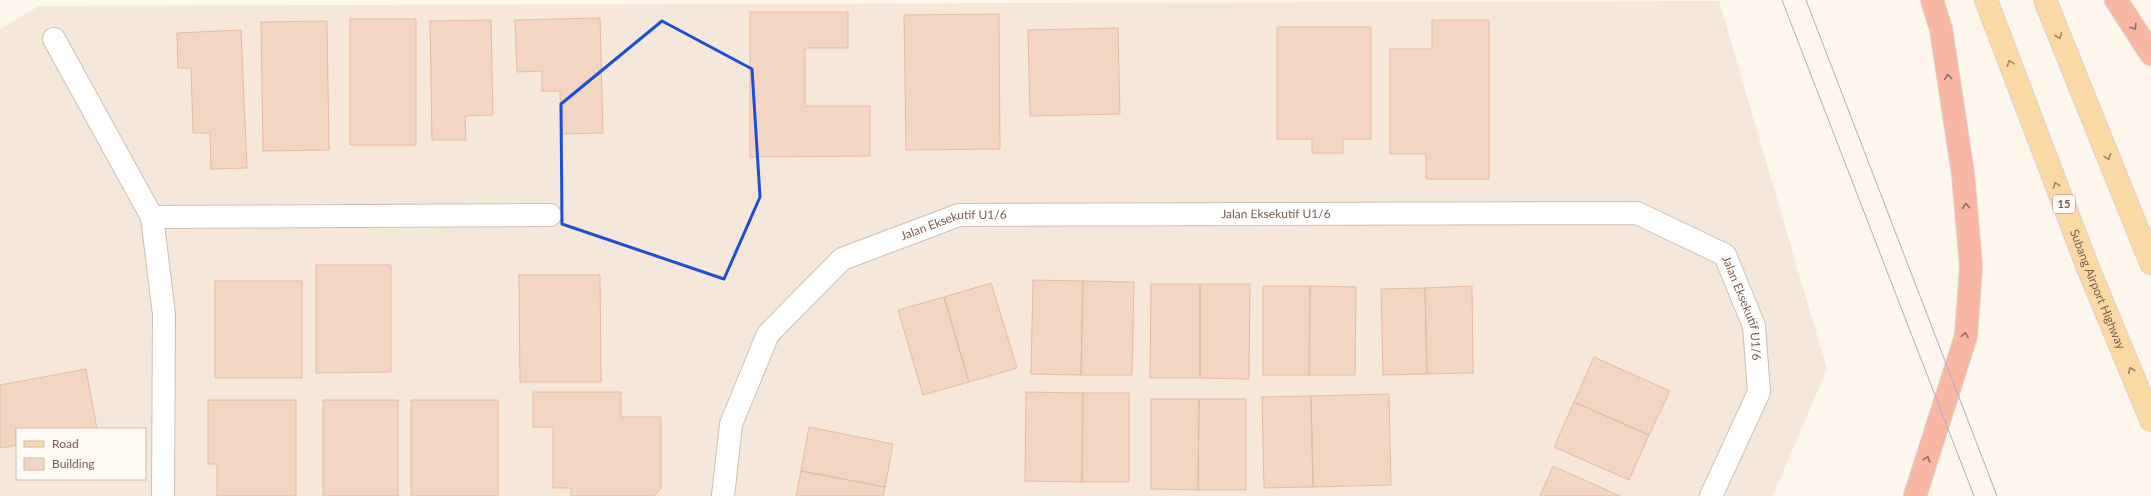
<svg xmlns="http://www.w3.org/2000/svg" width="2151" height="496" font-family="Lato,sans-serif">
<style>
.residential{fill:#f5e8da;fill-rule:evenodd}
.building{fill:#f3d5c3;stroke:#e6bba3}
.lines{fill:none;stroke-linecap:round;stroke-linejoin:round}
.minor-casing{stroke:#d1beb0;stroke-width:24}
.primary-casing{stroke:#dad1cd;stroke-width:24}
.motorway-casing{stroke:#dad1cd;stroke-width:24}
.minor{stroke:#fff;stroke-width:22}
.primary{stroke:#fbd9a5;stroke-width:22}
.motorway{stroke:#f7b7a3;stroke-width:22}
.tram{stroke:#b9a8c9;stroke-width:1}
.oneway{stroke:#936e5e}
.oneway2{stroke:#a18267}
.marked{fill:none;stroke:#1d4ed8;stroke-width:3;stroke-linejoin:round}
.labels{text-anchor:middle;stroke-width:3;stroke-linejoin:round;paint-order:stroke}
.shield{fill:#fffaf3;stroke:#a28b7f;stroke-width:1}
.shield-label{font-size:11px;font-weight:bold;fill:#7a5c4d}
.street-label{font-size:12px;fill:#7a5c4d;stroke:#fffaf3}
</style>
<rect width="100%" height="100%" fill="#fdf6ec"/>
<path class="residential" d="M1719,1l108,368 -54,127h-1773v-467l39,-23zM17,429h128v50h-128z"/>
<path class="building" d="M750,12h98v36h-43v58h65v50l-120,1z
M999,14l1,135 -94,1 -2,-135z
M600,18l3,115 -42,1 -1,-43h-18v-20l-25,1 -2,-52z
M350,19h66v126h-66z
M491,20l2,95 -28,1 1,24h-34l-2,-119z
M1432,20h57v159h-63v-25h-36v-105h42z
M327,21l2,129 -66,1 -2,-129z
M1277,27h94v112h-28v14h-31v-14h-35z
M1118,28l2,86 -90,2 -2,-86z
M241,30l6,138 -36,1 -1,-36h-17l-2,-65h-13l-1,-35z
M316,265h75v107l-75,1z
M519,275h81l1,107h-81z
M1033,280l50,1 -2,94 -50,-1z
M215,281h87v97h-87z
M1083,281l51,1 -2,93h-51z
M991,283l26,85 -48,14 -25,-85z
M1151,284h49v94h-50z
M1200,284h50l-1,95 -49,-1z
M1263,286h47l-1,89h-46z
M1310,286l46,1 -1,88h-46z
M1472,286l1,87 -46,1 -2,-86z
M1425,288l2,86 -44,1 -2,-86z
M944,297l25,85 -46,13 -25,-85z
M1594,357l76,34 -21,44 -75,-33z
M86,369l11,60h-80v16l-17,3v-63z
M533,392h88v25h40v71l-7,8h-83v-8h-18v-61h-20z
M1026,392l57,1 -1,89 -57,-1z
M1083,393h46v89h-47z
M1389,394l2,91 -78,2 -2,-91z
M1311,396l2,91 -49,1 -2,-91z
M1151,399h48l-1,91 -47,-1z
M1199,399h47v91h-48z
M208,400h88v96h-79v-32h-9z
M323,400h75v96h-75z
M411,400h87v96h-87z
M1574,402l75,33 -20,45 -75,-33z
M809,427l84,17 -8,43 -84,-16z
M1553,466l67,30h-80z
M801,471l84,16 -2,9h-87z"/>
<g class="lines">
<defs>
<g id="minor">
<path d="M54,39l98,178 12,97 -1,182"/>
<path d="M152,217l398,-2"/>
<path id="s1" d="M723,496l8,-72 37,-90 74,-75 117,-44 678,-2 88,42 29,71 5,66 -48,104"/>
</g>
<g id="primary">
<path id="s2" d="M1986,0l102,268 63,152"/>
<path d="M2045,0l106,263"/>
</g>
<path id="motorway" d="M2116,0l35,54
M1915,496l51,-160 5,-70 -8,-92 -22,-145 -9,-29"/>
</defs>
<use href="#minor" class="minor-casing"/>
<use href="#primary" class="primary-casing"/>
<use href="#motorway" class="motorway-casing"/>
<use href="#minor" class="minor"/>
<use href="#primary" class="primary"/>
<use href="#motorway" class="motorway"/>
<path class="tram" d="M1782,0l192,496
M1806,0l191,496"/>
</g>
<defs><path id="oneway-chevron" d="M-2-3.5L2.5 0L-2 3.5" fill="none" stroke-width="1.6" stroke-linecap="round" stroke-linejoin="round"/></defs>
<g class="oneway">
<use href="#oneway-chevron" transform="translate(2134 27) rotate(57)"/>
<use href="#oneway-chevron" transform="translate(1948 77) rotate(-98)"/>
<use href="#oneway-chevron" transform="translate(1966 206) rotate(-95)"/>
<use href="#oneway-chevron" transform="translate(1965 335) rotate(-80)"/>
<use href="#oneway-chevron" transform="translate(1927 459) rotate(-72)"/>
</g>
<g class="oneway2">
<use href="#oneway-chevron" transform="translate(2059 36) rotate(68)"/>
<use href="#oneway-chevron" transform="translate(2010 63) rotate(-111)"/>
<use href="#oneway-chevron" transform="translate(2108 157) rotate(68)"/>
<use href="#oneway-chevron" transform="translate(2056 185) rotate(-111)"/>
<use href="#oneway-chevron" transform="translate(2131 370) rotate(-113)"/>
</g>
<path class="marked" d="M662,21l90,48 8,128 -36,82 -162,-55 -1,-120z"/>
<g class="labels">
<rect class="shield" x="2053" y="195" width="22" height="18" rx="3"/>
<g class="shield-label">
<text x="2064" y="208">15</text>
</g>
<g class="street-label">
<text dy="4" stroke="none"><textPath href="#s1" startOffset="717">Jalan Eksekutif U1/6</textPath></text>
<text dy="4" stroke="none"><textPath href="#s1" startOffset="393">Jalan Eksekutif U1/6</textPath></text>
<text dy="4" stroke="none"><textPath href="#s2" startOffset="310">Subang Airport Highway</textPath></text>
<text dy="4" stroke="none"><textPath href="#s1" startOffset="1232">Jalan Eksekutif U1/6</textPath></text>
</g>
</g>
<rect x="16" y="428" width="130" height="52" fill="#fffaf3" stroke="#cabbb1"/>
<rect x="24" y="441" width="20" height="6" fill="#fbd9a5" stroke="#cabbb1"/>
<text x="52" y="448" font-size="12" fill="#7a5c4d">Road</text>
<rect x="24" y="458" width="20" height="12" fill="#f3d5c3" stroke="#cabbb1"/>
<text x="52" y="468" font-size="12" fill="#7a5c4d">Building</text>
</svg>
